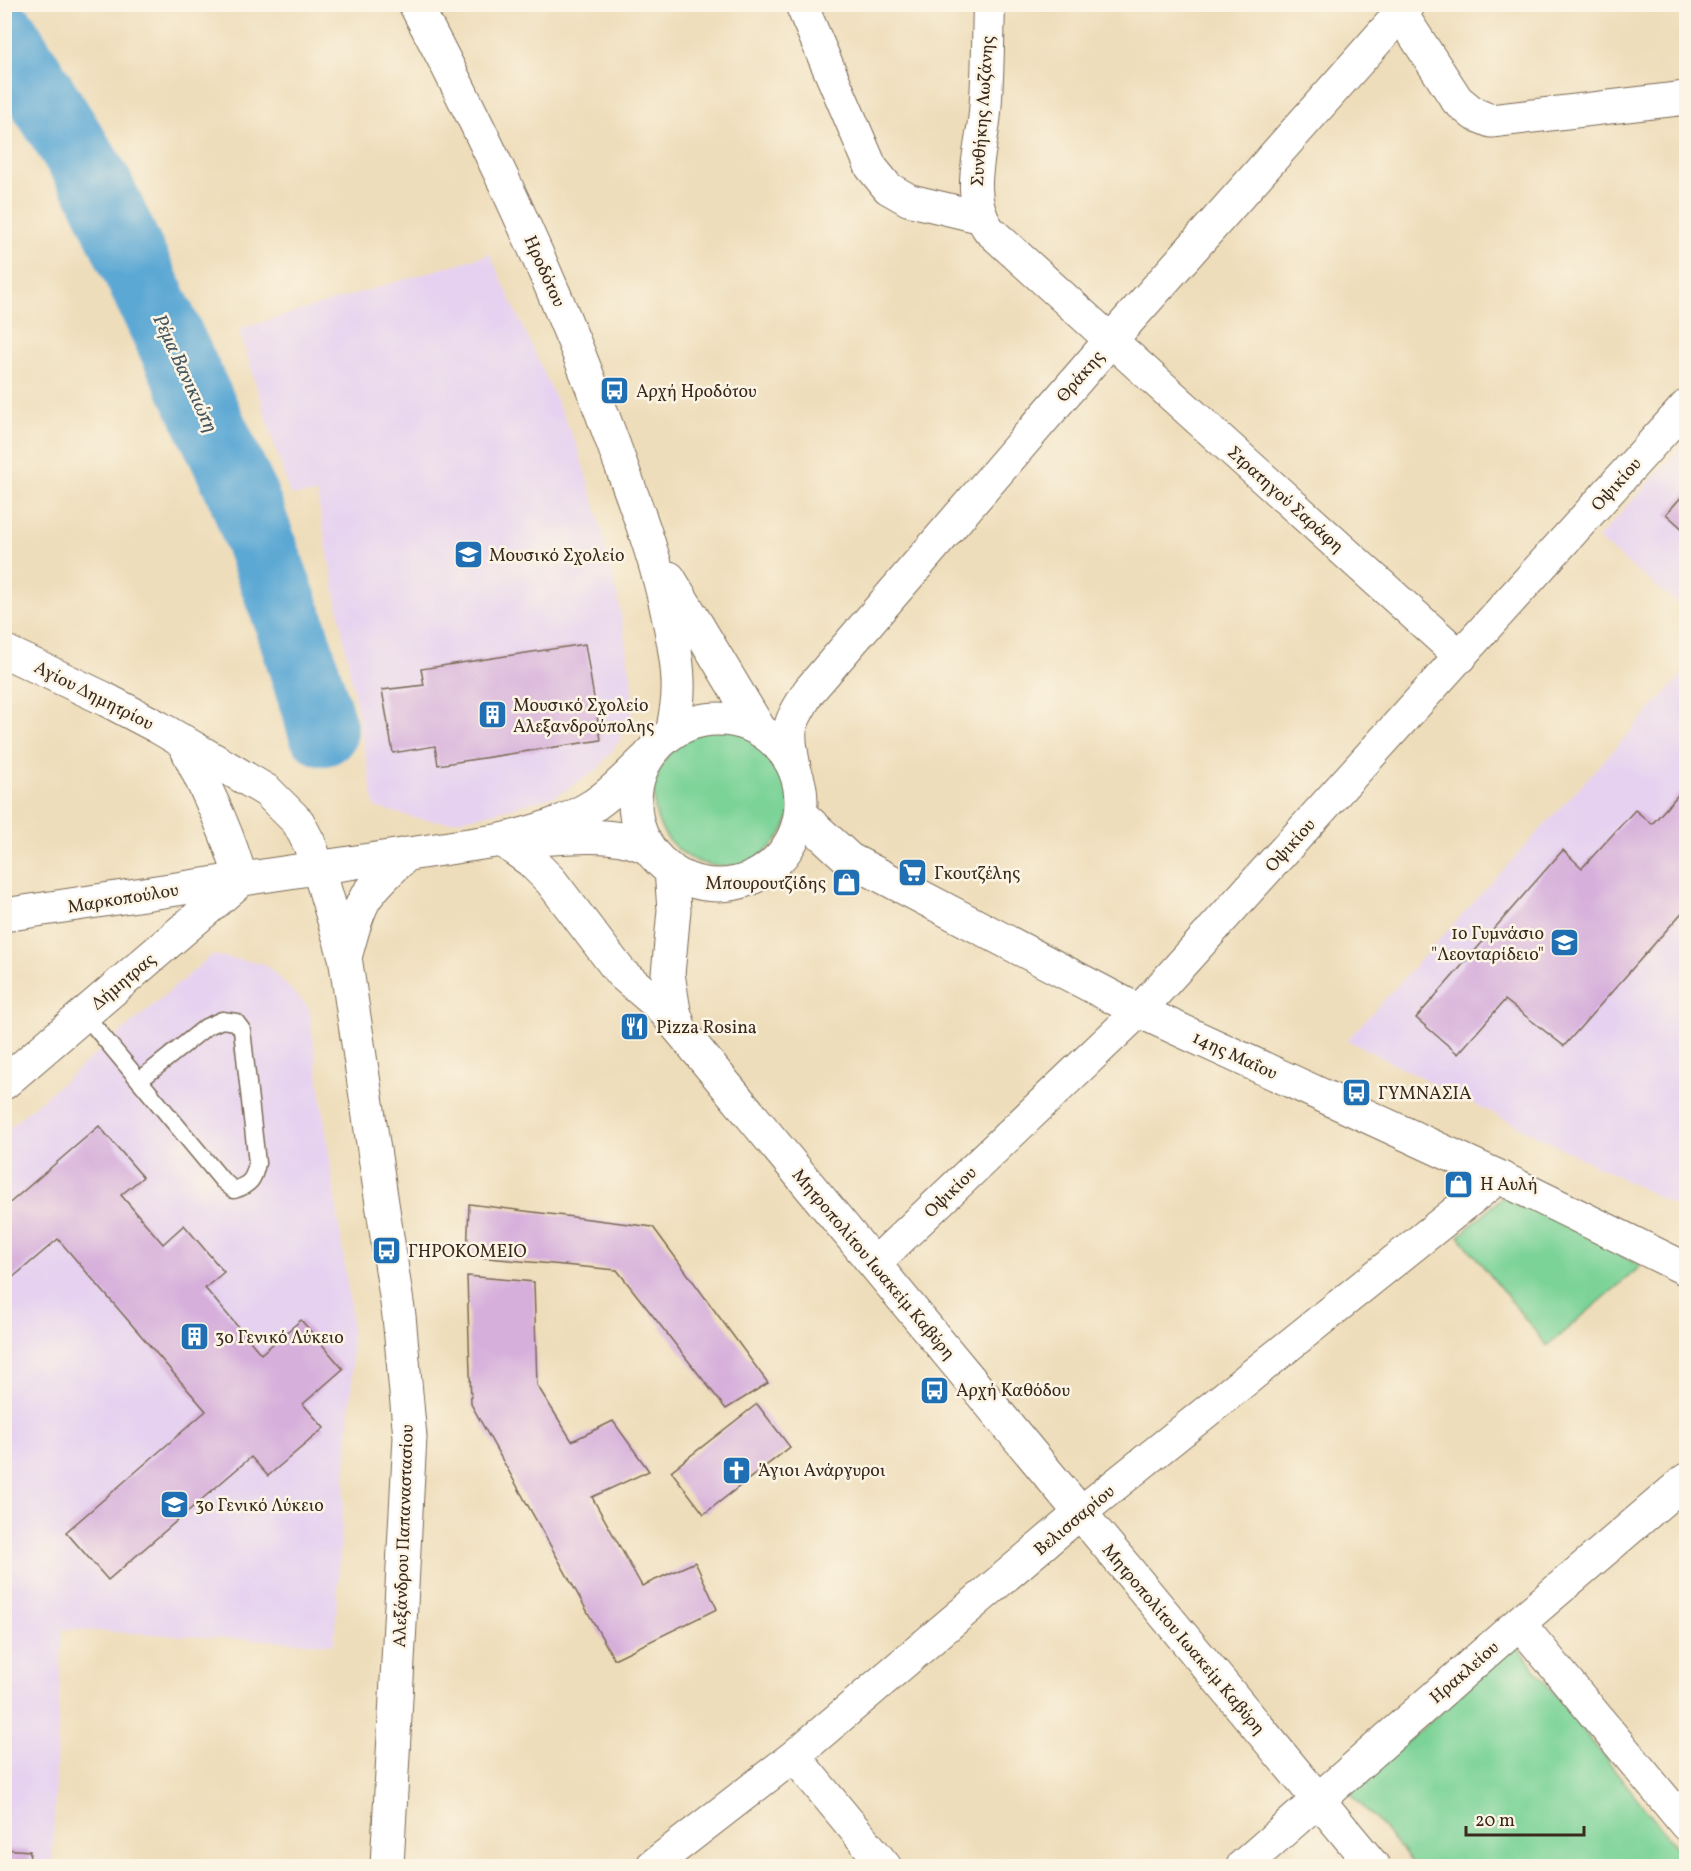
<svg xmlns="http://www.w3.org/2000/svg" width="1691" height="1871" font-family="Vollkorn,serif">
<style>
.built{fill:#e6d2f0}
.green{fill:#7bd398;stroke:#5b7e5b;stroke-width:1.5}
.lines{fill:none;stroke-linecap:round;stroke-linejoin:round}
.river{stroke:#5ba8d4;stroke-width:70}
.building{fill:#d6afdb}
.service-casing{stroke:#7a6955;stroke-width:19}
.minor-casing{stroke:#7a6955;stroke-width:34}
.tertiary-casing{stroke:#7a6955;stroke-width:35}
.secondary-casing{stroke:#7a6955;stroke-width:35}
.service{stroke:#fff;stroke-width:16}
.minor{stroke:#fff;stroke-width:32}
.tertiary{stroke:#fff;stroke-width:33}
.secondary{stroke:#fff;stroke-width:33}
.labels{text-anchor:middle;stroke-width:5;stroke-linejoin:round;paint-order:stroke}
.street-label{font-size:18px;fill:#3b2a1e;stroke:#fcf5e5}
.poi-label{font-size:18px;fill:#3b2a1e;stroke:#fcf5e5;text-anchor:start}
.water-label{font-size:20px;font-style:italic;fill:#46565e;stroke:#fcf5e5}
</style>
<rect width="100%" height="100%" fill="#fcf5e5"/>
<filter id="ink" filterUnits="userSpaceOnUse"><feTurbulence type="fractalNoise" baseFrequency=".0167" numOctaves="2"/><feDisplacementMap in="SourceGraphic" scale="12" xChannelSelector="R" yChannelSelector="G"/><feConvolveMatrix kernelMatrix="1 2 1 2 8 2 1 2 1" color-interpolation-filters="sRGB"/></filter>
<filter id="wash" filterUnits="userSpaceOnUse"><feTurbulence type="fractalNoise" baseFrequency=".008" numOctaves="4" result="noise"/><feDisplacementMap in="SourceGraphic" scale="24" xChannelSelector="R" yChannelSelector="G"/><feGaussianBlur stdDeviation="1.35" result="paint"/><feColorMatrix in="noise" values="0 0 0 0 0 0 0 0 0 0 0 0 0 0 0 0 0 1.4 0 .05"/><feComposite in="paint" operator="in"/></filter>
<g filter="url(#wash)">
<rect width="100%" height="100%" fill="#eeddba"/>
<path class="built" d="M490,254l87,192 19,61 23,96 13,80 1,29 -15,31 -21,27 -41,26 -68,18 -39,8 -34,-4 -40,-11 -58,-313 -27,1 -51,-166z
M1686,442v168l-89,-71z
M1686,671v540l-339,-171z
M212,955l53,9 44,44 42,303 1,69 -18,264 -272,-15 -10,237h-47l-1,-734z"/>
<path class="green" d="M654 797a69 69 0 1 1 138 0a69 69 0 1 1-138 0Z
M1506,1194l135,72 -94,80 -88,-110z
M1516,1645l170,215v6h-271l-37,-44 -28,-29z"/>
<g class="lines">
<path class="river" d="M4,35l94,151 145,309 46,126 34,110"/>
</g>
<g id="blocks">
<path class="building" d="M1686,492v40l-20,-18z
M585,644l16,96 -163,25 -3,-19 -42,7 -11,-63 42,-5 -3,-16z
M1686,786v122l-122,138 -59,-46 -47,54 -42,-36 147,-168 19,18 53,-58 17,14z
M99,1126l44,51 -22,18 42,49 21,-19 40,47 -19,16 56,66 40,-34 42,49 -40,35 21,24 -56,48 -17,-19 -143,123 -42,-48 140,-121 -148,-172 -53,45v-77z
M469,1204l184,23 115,156 -42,26 -109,-139 -150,-14z
M467,1276l67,6 3,103 35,56 41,-20 36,50 -57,26 50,89 53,-24 22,47 -103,50 -143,-255z
M757,1404l33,43 -86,67 -33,-43z
M4,1849l26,2 -1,15h-25z"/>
</g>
</g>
<g filter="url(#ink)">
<use href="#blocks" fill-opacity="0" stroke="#7a6955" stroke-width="1.5"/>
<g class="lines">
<defs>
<path id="service" d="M84,1014l138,166 12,10c16,-5 20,-11 23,-27l-15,-133 -6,-8 -14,-2 -16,7 -66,53"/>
<path id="minor" d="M801,4l70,163 17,21 21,12 71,17
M989,4c-1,36 -1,73 -4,108 -3,39 -21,83 4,118l472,427
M874,1264l265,-253 547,-605
M1519,1623l167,202
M794,1756l91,110
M652,1866l142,-110 286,-243 419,-336"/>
<path id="tertiary" d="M1401,14l56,86 17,14 17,7 195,-23
M4,651l99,47 55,29 109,64 31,31 11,21 9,24 27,90 54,359 11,121 -23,429
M183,741c22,46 45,90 58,139
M794,767c-8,-40 -6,-41 15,-76l301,-350 299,-337
M4,915l498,-75
M345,957c6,-19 10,-41 20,-58 11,-17 28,-31 42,-45
M4,1083l237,-203
M1243,1866l276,-243 167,-143"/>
<path id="secondary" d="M415,4c76,142 143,288 198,439 21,58 44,116 56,177 5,23 10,48 9,72 0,13 -4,27 -5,40
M669,578l91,152
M635 802a83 83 0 1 1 166 0a83 83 0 1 1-166 0Z
M801,815l48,44 290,152 360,166 187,92
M537,839c34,-2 83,-8 112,10
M502,840l29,21 20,20 70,92 41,35 711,858
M502,840c32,-8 64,-17 92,-35 20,-13 36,-31 53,-47
M671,870l3,40 -6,64 6,37 6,18"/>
</defs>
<use href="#service" class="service-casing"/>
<use href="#minor" class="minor-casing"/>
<use href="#tertiary" class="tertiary-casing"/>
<use href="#secondary" class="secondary-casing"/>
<use href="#service" class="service"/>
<use href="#minor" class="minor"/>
<use href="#tertiary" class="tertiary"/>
<use href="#secondary" class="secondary"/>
</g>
</g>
<defs>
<symbol id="bus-square" viewBox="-11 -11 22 22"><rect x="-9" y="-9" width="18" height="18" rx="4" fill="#1f6fb2" stroke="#fcf5e5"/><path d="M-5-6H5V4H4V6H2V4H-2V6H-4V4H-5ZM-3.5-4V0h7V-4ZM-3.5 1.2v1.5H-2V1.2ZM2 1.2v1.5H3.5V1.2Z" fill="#fff"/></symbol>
<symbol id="school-square" viewBox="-11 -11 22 22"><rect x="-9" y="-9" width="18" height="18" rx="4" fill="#1f6fb2" stroke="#fcf5e5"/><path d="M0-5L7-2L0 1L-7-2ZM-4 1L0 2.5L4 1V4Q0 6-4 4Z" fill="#fff"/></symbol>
<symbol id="building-square" viewBox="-11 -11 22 22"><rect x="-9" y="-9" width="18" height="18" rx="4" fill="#1f6fb2" stroke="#fcf5e5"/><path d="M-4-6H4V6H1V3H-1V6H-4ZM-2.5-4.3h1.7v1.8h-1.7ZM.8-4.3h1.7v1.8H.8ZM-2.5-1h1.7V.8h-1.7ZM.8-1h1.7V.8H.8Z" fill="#fff"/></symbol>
<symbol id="supermarket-square" viewBox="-11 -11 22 22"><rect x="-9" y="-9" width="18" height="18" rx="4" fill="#1f6fb2" stroke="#fcf5e5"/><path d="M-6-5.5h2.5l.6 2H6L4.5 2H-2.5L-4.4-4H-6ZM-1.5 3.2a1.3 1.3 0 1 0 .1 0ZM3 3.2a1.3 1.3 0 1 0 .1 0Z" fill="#fff"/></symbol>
<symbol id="shop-square" viewBox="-11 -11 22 22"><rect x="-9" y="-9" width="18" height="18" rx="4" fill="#1f6fb2" stroke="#fcf5e5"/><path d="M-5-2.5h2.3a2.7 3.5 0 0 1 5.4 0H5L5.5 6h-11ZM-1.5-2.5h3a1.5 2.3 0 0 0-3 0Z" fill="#fff"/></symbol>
<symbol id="restaurant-square" viewBox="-11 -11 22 22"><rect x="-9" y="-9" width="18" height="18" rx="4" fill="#1f6fb2" stroke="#fcf5e5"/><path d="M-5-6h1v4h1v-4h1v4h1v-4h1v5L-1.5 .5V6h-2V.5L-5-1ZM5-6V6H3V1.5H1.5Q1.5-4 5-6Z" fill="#fff"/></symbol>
<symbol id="church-square" viewBox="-11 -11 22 22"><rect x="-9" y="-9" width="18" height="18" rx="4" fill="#1f6fb2" stroke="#fcf5e5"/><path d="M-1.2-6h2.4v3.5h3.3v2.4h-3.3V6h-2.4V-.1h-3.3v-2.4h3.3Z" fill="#fff"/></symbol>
</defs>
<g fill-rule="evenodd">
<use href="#bus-square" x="598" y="374" width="33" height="33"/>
<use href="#school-square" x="452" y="538" width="33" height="33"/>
<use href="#building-square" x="476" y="698" width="33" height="33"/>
<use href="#supermarket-square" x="896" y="856" width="33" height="33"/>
<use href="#shop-square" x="830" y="866" width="33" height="33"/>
<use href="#school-square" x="1548" y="926" width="33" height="33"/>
<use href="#restaurant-square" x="618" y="1010" width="33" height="33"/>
<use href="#bus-square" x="1340" y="1076" width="33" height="33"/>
<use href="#shop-square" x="1442" y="1168" width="33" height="33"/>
<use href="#bus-square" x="370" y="1234" width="33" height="33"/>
<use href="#building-square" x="178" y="1320" width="33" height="33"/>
<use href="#bus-square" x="918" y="1374" width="33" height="33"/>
<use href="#church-square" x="720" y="1454" width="33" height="33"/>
<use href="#school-square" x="158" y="1488" width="33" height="33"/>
</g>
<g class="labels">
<g class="street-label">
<text transform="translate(982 111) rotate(-86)" y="6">Συνθήκης Λωζάνης</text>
<text transform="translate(545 271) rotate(66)" y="6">Ηροδότου</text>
<text transform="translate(1080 376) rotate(-49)" y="6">Θράκης</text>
<text transform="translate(1616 484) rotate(-48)" y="6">Οψικίου</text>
<text transform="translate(1286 499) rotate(42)" y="6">Στρατηγού Σαράφη</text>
<text transform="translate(94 695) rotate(27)" y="6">Αγίου Δημητρίου</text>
<text transform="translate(1290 845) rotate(-48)" y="6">Οψικίου</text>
<text transform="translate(123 898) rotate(-9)" y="6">Μαρκοπούλου</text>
<text transform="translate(123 981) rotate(-40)" y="6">Δήμητρας</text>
<text transform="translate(1235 1055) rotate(25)" y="6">14ης Μαΐου</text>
<text transform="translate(950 1192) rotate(-44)" y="6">Οψικίου</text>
<text transform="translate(874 1264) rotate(50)" y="6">Μητροπολίτου Ιωακείμ Καβύρη</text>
<text transform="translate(1074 1520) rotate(-40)" y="6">Βελισσαρίου</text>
<text transform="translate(403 1536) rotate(-88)" y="6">Αλεξάνδρου Παπαναστασίου</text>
<text transform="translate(1184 1639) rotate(50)" y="6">Μητροπολίτου Ιωακείμ Καβύρη</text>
<text transform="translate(1464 1672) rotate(-41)" y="6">Ηρακλείου</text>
</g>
<g class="poi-label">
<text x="636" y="397">Αρχή Ηροδότου</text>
<text x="489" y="561">Μουσικό Σχολείο</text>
<text x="513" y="711">Μουσικό Σχολείο<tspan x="513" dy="21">Αλεξανδρούπολης</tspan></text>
<text x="934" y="879">Γκουτζέλης</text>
<text x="826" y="889" text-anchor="end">Μπουρουτζίδης</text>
<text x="1544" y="939" text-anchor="end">1ο Γυμνάσιο<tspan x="1544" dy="21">"Λεονταρίδειο"</tspan></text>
<text x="656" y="1033">Pizza Rosina</text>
<text x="1378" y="1099">ΓΥΜΝΑΣΙΑ</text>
<text x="1480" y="1190">Η Αυλή</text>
<text x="408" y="1257">ΓΗΡΟΚΟΜΕΙΟ</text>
<text x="215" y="1343">3ο Γενικό Λύκειο</text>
<text x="956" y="1396">Αρχή Καθόδου</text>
<text x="758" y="1476">Άγιοι Ανάργυροι</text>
<text x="195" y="1511">3o Γενικό Λύκειο</text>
</g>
<g class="water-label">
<text transform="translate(186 373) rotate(65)" y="7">Ρέμα Βανικιώτη</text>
</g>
</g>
<rect width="1691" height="1871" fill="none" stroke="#fcf5e5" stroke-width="24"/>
<path d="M1466 1826v9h118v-9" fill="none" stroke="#3b2a1e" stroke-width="3"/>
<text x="1475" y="1826" font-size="18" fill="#3b2a1e" stroke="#fcf5e5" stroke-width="4.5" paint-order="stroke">20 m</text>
</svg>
